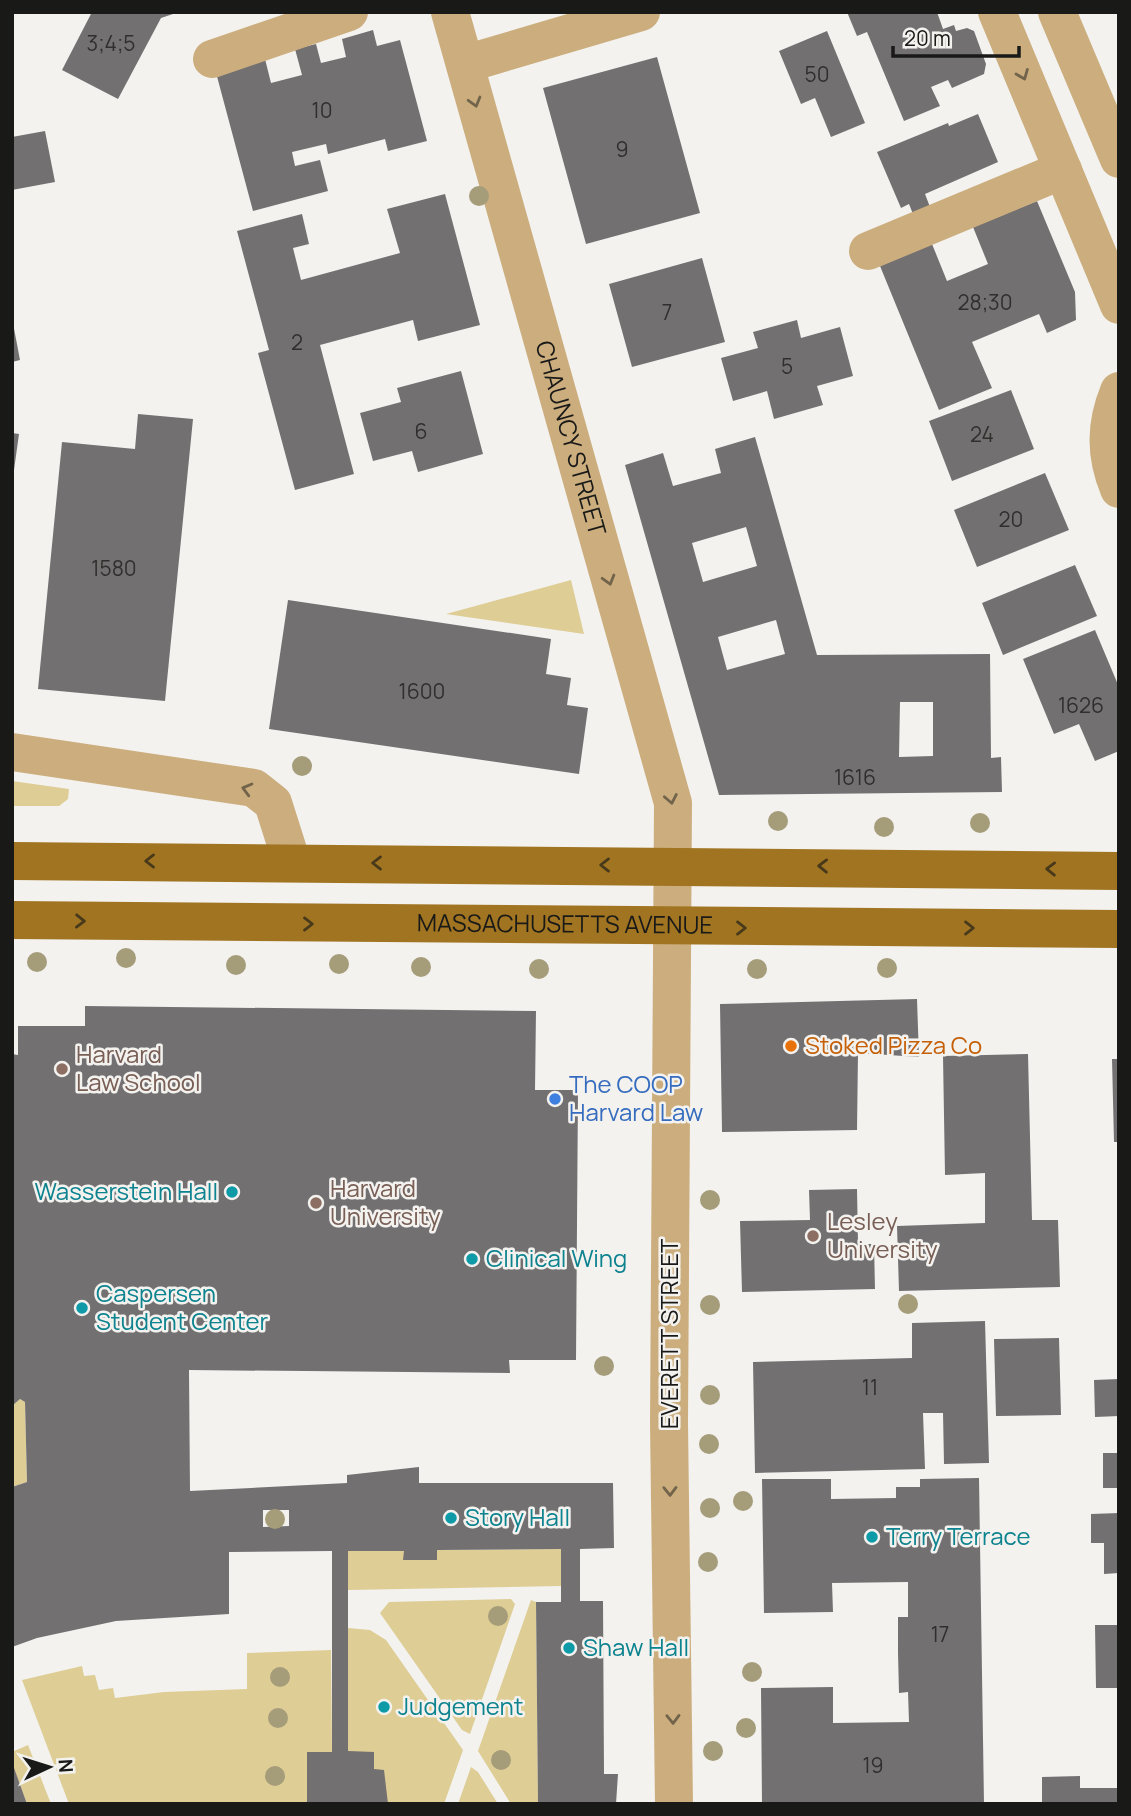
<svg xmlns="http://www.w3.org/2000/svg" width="1131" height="1816" font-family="Manrope,sans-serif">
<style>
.green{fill:#decd95}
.building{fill:#737072;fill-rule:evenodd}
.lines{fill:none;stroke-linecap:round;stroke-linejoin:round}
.minor{stroke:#ccae7e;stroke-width:38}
.major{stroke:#a07421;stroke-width:38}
.tree{fill:#a59c7a}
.oneway{stroke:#72644b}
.oneway2{stroke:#48391b}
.food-dot{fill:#e8710a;stroke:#f3f2ef;stroke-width:2.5}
.education-dot{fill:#8d6e63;stroke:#f3f2ef;stroke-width:2.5}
.shop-dot{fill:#3f7fe0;stroke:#f3f2ef;stroke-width:2.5}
.culture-dot{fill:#0f9aa8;stroke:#f3f2ef;stroke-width:2.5}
.labels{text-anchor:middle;stroke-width:5;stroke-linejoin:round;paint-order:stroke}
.number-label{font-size:21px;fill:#302f2e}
.street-label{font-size:24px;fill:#191918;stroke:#f3f2ef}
.food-label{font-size:24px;fill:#c56008;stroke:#f3f2ef;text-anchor:start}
.education-label{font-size:24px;fill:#785e54;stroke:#f3f2ef;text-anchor:start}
.shop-label{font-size:24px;fill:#366cbe;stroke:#f3f2ef;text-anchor:start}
.culture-label{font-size:24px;fill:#0d838f;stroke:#f3f2ef;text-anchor:start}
</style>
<rect width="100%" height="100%" fill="#f3f2ef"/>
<path class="green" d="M571,580l13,54 -138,-20z
M12,781l57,8 -1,10 -9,7h-47z
M20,1399l5,3 2,80 -15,5v-81z
M561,1549v37l-213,4v-39h56v9h32l1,-10z
M511,1599l4,5 -45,130 -8,-4 -82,-117 9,-11z
M531,1600l5,2 2,202h-27l-33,-53z
M348,1628l22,2 16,10 77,110 -19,54h-56l-14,-35 -26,-18z
M331,1650l1,102h-25v52h-238l-47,-124 60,-14 2,10 11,-1 4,15 14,-2 2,10 49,-6 83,-3v-36z
M28,1745l23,59h-24l-15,-40v-12z
M471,1767l7,5 20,32h-40z"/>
<path class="building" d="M92,12h87l-18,6 -43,81 -56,-29z
M847,12h90l6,17 11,-4 2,6 11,-3 7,3 12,33 -2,10 -32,14 -4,-8 -17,7 9,19 -36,15 -37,-89 -10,4z
M373,30l4,16 23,-6 27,101 -39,10 -3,-12 -57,15 -2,-10 -34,8 3,14 25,-6 8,31 -75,20 -38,-142 49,-14 7,28 31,-8 -7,-26 21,-5 5,19 25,-6 -4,-18z
M827,31l38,92 -34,14 -16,-39 -14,6 -22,-53z
M657,57l43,156 -114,31 -43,-156z
M978,114l20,48 -73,32 5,13 -17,7 -4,-10 -8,4 -24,-56 71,-29 1,3z
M45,131l10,51 -43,8v-53z
M445,194l35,131 -62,16 -5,-21 -93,25 34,129 -59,16 -37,-137 11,-3 -32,-119 65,-17 7,30 -16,4 8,32 99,-27 -13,-44z
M1037,201l38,91 1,28 -29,13 -8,-19 -67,28 20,46 -53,22 -59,-144 52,-22 15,37 41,-17 -15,-37z
M702,258l23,84 -93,25 -23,-83z
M12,318l8,42 -8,2z
M797,320l4,18 39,-11 13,49 -36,10 6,19 -49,14 -7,-28 -34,10 -12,-43 37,-10 -5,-16z
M461,371l22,83 -65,18 -6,-21 -39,10 -13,-48 41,-11 -4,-14z
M1011,390l23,59 -82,32 -23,-60z
M138,414l55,5 -28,282 -127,-12 24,-247 73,7z
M12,433l7,1 -5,36h-2z
M755,437l62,218 173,-1 1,104 10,-1 1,35 -283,3 -94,-330 38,-12 10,33 48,-13 -6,-24zM746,527l11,39 -54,16 -11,-39zM776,620l9,34 -58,16 -9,-33zM900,702h33v54l-34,1z
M1045,473l24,57 -92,37 -23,-57z
M1075,565l22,51 -94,39 -21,-52z
M288,600l263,39 -5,35 25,4 -4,27 21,3 -9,66 -310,-45z
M1095,630l24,57v64l-24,10 -16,-37 -25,10 -31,-75z
M917,999l2,58 -61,-4 -1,77 -135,2 -2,-128z
M85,1006l451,5 -1,79h43l-2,270h-67l1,13 -321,-3 1,121 157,-8v-8l72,-8v16h194l1,65 -34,1v52h23l1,173h14l-2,30h-78l-2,-202h25v-53l-124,1v10h-34l1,-9h-56v200l26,1v17l10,1 4,34h-81v-52h25v-201l-103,1v62l-113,7 -79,17 -25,9v-160l15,-5 -2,-80 -5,-3 -8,7v-352l6,1v-29h67zM263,1510h26v16l-26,1z
M1028,1054l4,166h26l2,67 -161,4 -2,-65 88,-3v-50l-40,2 -2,-119z
M1112,1059h7v83h-5z
M857,1189l1,55h16l1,45 -133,3 -2,-71 70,-1 -1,-30z
M985,1321l4,142 -45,1 -1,-51h-20l2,56 -170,4 -2,-111 159,-4v-35z
M1059,1338l2,77 -65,1 -2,-77z
M1119,1379v37l-24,1 -1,-37z
M1103,1453h16v35h-16z
M979,1478l5,326h-222l-1,-116 72,-1v36l76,-1 -1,-30 -9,1 -1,-40v-36h10v-35l-76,1 1,29 -69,1 -2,-134h69v20l65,-1v-11h24v-8z
M1119,1513v60l-15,1v-31h-13v-29z
M1095,1625h24v63h-23z
M12,1765h1l14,39h-15z
M1080,1776v12h39v16h-77v-27z"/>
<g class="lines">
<g class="minor">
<path id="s1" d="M450,12l223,791 -4,620 5,381"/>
<path d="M997,12l122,293"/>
<path d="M1057,12l62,147"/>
<path d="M212,59l137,-47"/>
<path d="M465,64l176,-52"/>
<path d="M868,251l195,-81"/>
<path d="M1119,391c-14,34 -14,64 0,98"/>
<path d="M12,752l242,36 19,15 19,60"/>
</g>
<g class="major">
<path d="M12,861l1107,10"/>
<path id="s2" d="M12,920l1107,9"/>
</g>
</g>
<g class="tree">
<circle cx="479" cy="196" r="10"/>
<circle cx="302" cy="766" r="10"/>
<circle cx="778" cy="821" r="10"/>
<circle cx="980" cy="823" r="10"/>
<circle cx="884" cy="827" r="10"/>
<circle cx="126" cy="958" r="10"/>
<circle cx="37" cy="962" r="10"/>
<circle cx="339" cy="964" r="10"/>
<circle cx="236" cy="965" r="10"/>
<circle cx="421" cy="967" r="10"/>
<circle cx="887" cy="968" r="10"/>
<circle cx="539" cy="969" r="10"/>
<circle cx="757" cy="969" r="10"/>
<circle cx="710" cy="1200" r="10"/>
<circle cx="908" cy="1304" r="10"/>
<circle cx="710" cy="1305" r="10"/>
<circle cx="604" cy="1366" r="10"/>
<circle cx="710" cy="1395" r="10"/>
<circle cx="709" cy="1444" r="10"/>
<circle cx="743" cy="1501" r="10"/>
<circle cx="710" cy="1508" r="10"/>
<circle cx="275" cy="1519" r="10"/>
<circle cx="708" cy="1562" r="10"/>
<circle cx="498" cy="1616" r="10"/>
<circle cx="752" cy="1672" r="10"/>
<circle cx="280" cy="1677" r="10"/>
<circle cx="278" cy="1718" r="10"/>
<circle cx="746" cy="1728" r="10"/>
<circle cx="713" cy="1751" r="10"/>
<circle cx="501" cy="1760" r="10"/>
<circle cx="275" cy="1776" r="10"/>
</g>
<defs><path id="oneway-chevron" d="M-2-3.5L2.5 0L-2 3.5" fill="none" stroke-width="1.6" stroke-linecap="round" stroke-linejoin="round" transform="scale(1.75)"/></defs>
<g class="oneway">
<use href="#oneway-chevron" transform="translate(1023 75) rotate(68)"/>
<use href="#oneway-chevron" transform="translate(475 102) rotate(74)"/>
<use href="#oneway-chevron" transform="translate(609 580) rotate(74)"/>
<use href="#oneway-chevron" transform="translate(247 789) rotate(-165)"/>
<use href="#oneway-chevron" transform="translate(671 799) rotate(79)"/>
<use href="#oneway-chevron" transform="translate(670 1491) rotate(89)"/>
<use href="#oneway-chevron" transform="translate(673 1719) rotate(89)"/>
</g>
<g class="oneway2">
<use href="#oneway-chevron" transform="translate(150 861) rotate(-180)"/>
<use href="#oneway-chevron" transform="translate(377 863) rotate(-180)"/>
<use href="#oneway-chevron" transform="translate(605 865) rotate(-180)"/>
<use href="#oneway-chevron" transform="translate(823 866) rotate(-179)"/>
<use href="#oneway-chevron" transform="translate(1051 869) rotate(-179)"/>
<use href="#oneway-chevron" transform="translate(80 921) rotate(1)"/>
<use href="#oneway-chevron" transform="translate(308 924)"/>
<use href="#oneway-chevron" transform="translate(741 928)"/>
<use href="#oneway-chevron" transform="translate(969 928)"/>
</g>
<circle class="food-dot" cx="791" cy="1046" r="7"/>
<g class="education-dot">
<circle cx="62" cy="1069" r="7"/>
<circle cx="316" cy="1203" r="7"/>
<circle cx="813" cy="1236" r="7"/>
</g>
<circle class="shop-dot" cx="555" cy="1099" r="7"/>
<g class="culture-dot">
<circle cx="232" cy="1192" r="7"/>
<circle cx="472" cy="1259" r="7"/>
<circle cx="82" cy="1308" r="7"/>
<circle cx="451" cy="1518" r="7"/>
<circle cx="872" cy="1537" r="7"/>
<circle cx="569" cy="1648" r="7"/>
<circle cx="384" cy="1707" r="7"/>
</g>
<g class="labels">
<g class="number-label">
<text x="111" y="51">3;4;5</text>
<text x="817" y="82">50</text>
<text x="322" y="118">10</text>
<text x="622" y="157">9</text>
<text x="985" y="310">28;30</text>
<text x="667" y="320">7</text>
<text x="297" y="350">2</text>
<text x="787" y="374">5</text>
<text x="421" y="439">6</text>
<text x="982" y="442">24</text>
<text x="1011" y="527">20</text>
<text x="114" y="576">1580</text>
<text x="422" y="699">1600</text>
<text x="1081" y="713">1626</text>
<text x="855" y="785">1616</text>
<text x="870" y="1395">11</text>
<text x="940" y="1642">17</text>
<text x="873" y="1773">19</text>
</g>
<g class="street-label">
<text dy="8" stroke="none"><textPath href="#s1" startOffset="443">CHAUNCY STREET</textPath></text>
<text dy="8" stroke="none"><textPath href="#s2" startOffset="553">MASSACHUSETTS AVENUE</textPath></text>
<text transform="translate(670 1334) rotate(-90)" y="8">EVERETT STREET</text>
</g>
<g class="food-label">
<text x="805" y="1054">Stoked Pizza Co</text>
</g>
<g class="education-label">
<text x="76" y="1063">Harvard<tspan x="76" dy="28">Law School</tspan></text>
<text x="330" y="1197">Harvard<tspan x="330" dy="28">University</tspan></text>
<text x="827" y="1230">Lesley<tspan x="827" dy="28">University</tspan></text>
</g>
<g class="shop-label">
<text x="569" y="1093">The COOP<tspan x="569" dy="28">Harvard Law</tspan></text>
</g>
<g class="culture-label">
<text x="218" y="1200" text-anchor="end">Wasserstein Hall</text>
<text x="486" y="1267">Clinical Wing</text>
<text x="96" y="1302">Caspersen<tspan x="96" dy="28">Student Center</tspan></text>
<text x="465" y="1526">Story Hall</text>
<text x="886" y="1545">Terry Terrace</text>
<text x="583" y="1656">Shaw Hall</text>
<text x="398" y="1715">Judgement</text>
</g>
</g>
<rect width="1131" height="1816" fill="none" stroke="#191918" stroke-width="28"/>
<g transform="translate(49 1767) rotate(86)" stroke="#f3f2ef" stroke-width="5" paint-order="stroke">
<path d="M0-5L12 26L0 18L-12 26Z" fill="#191918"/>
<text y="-10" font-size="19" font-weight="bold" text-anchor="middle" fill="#191918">N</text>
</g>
<path d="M893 46v10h126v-10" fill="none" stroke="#191918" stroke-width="3.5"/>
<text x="904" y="46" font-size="21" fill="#191918" stroke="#f3f2ef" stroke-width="5" paint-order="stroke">20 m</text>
</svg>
